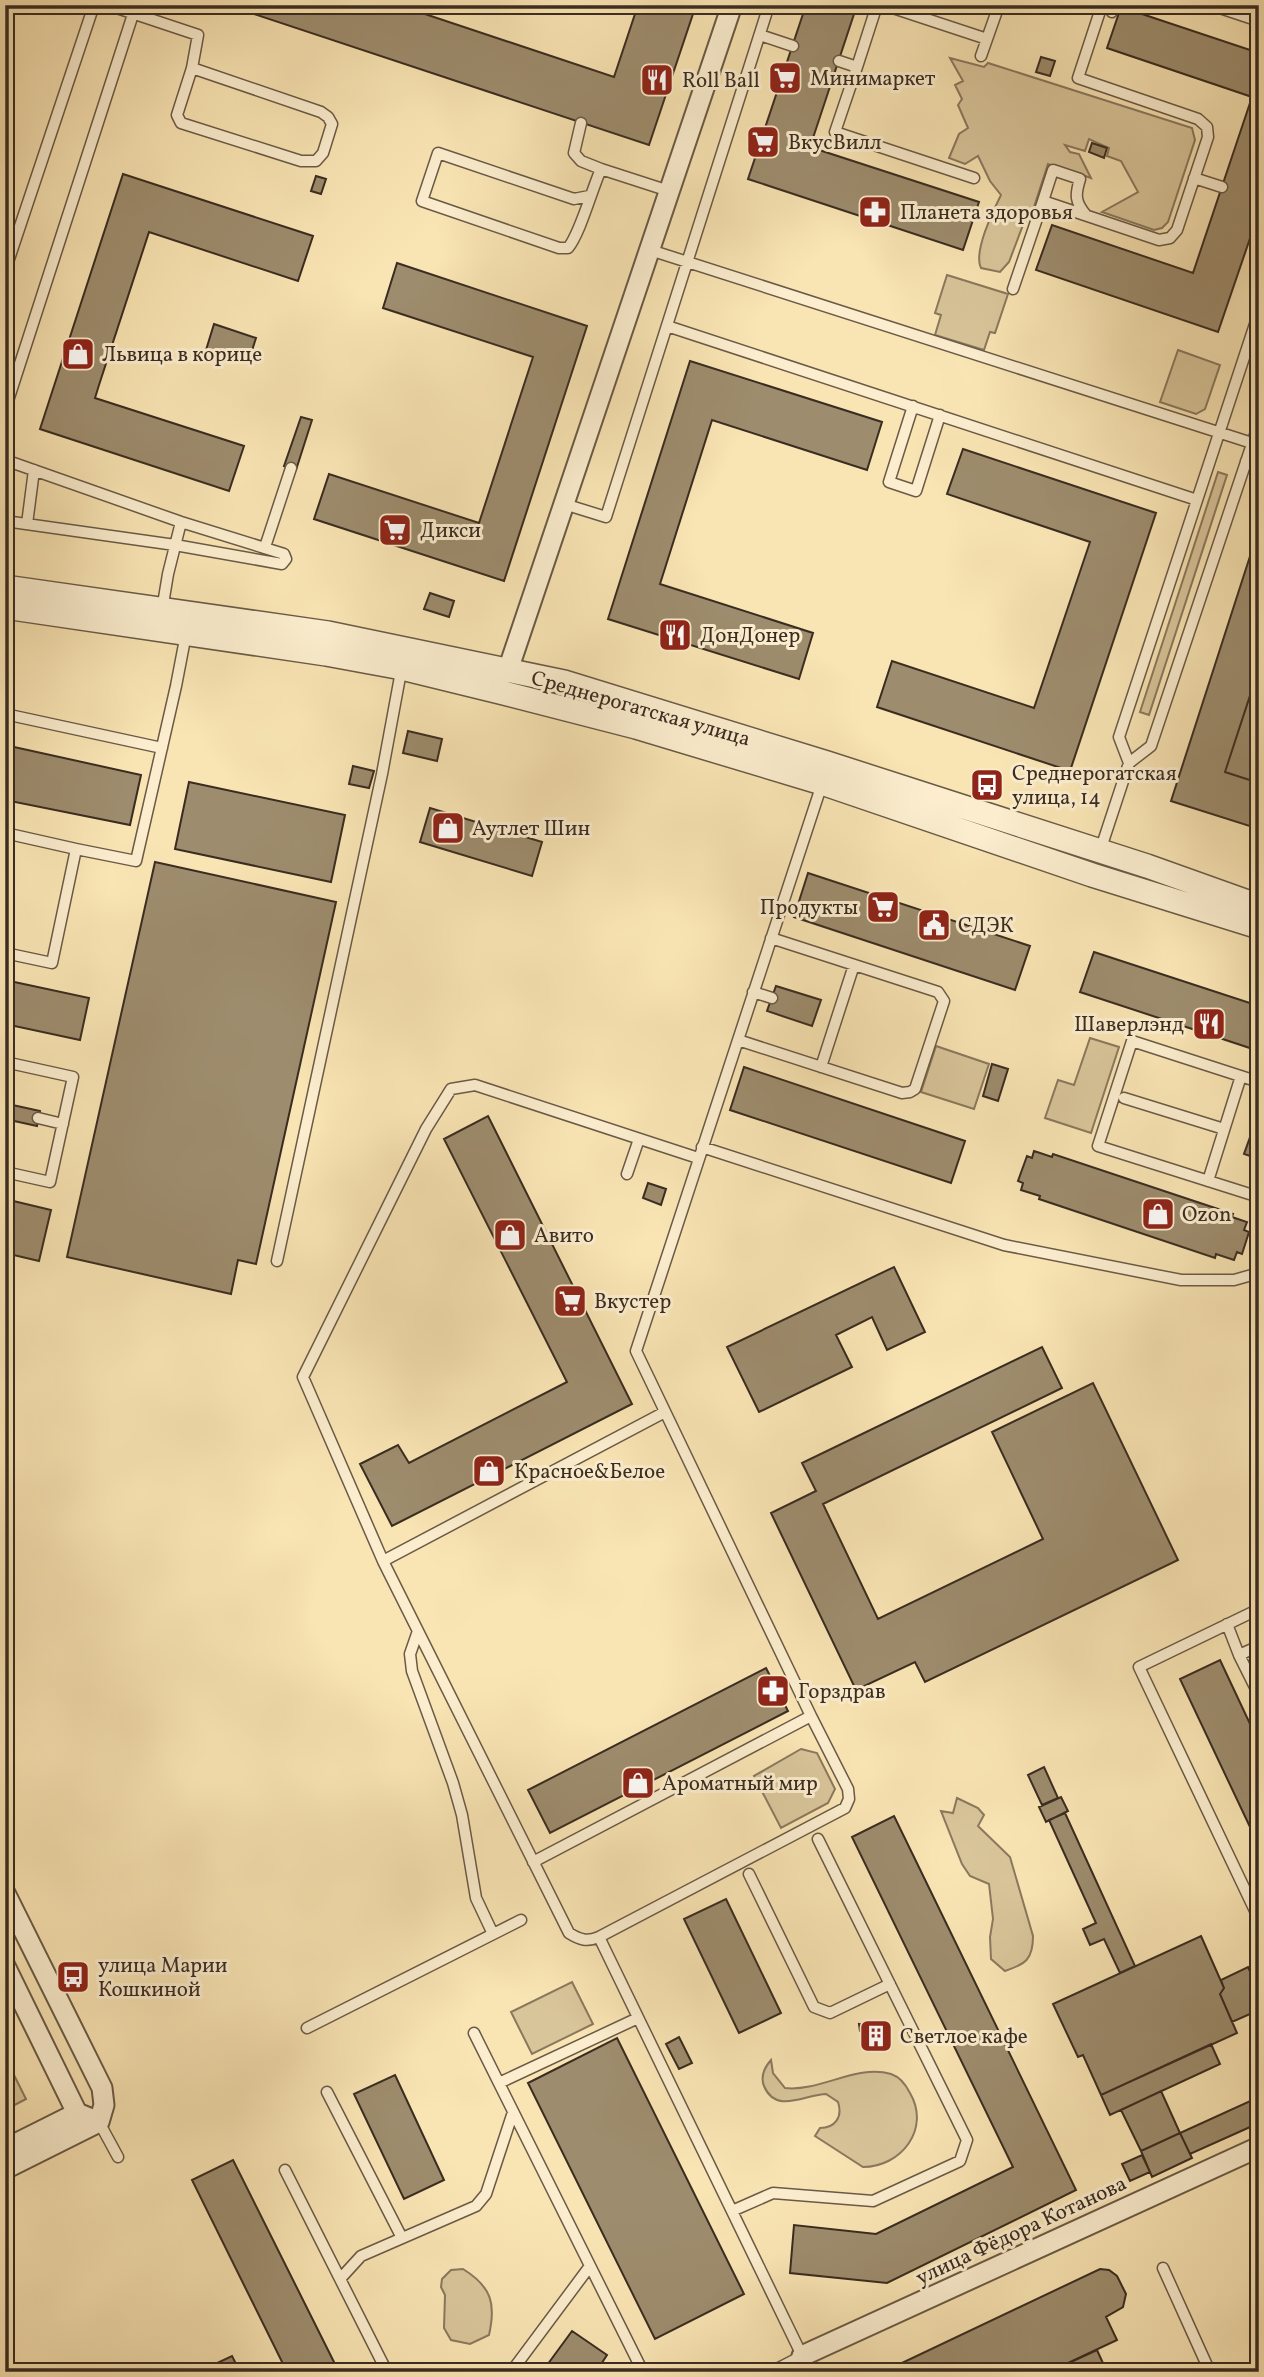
<svg xmlns="http://www.w3.org/2000/svg" width="1264" height="2377" font-family="Vollkorn,serif">
<style>
.green{fill:#d9c59a;stroke:#8a785e;stroke-width:2}
.building{fill:#9d8c6d;stroke:#3a2c21;stroke-width:2}
.lines{fill:none;stroke-linecap:round;stroke-linejoin:round}
.service-casing{stroke:#6a5a46;stroke-width:13}
.minor-casing{stroke:#6a5a46;stroke-width:23}
.tertiary-casing{stroke:#6a5a46;stroke-width:26}
.service{stroke:#fbedce;stroke-width:10}
.minor{stroke:#fbedce;stroke-width:19}
.tertiary{stroke:#fbedce;stroke-width:23}
.labels{text-anchor:middle;stroke-width:6;stroke-linejoin:round;paint-order:stroke}
.poi-label{font-size:21px;fill:#3a2c21;stroke:#fbedce;text-anchor:start}
.street-label{font-size:21px;fill:#3a2c21;stroke:#fbedce}
</style>
<rect width="100%" height="100%" fill="#f9e4b3"/>
<filter id="stains"><feTurbulence type="fractalNoise" baseFrequency=".00286" numOctaves="4"/><feColorMatrix values="0 0 0 0 .2 0 0 0 0 .09 0 0 0 0 .02 0 0 0 .5 -.17"/></filter>
<radialGradient id="worn" r=".72"><stop offset=".6" stop-color="#630" stop-opacity="0"/><stop offset="1" stop-color="#630" stop-opacity=".3"/></radialGradient>
<path class="green" d="M950,58l34,9 4,-4 204,65 3,12 -27,82 -6,6 -8,2 -52,-18 36,-20 -17,-31 -14,-5 2,-8 -20,-9 -4,12 -20,-6 5,7 9,2 12,24 -43,-14 -14,43 -11,18 -14,37 -9,10 -19,-4c-8,-15 12,-58 20,-73l-11,-14 -12,-25 -13,8 -16,-6 10,-24 9,-6 -10,-23 4,-6 -7,-14 8,-4z
M947,275l61,19 -13,39 -5,-1 -6,18 -49,-15 6,-20 -6,-2z
M1178,350l42,15 -15,44 -9,5 -36,-12z
M1218,472l9,3 -78,240 -9,-3z
M1090,1038l29,9 -28,86 -46,-15 13,-38 16,5z
M936,1046l53,18 -15,45 -53,-17z
M801,1749l16,4 18,36 -7,14 -47,25 -27,-52z
M957,1798l21,10 6,7 -6,11 32,31 23,79c0,23 -7,28 -28,35l-14,-12 -1,-22 3,-18 -4,-35 -19,-8 -8,-12 -21,-53 12,2z
M572,1982l21,42 -61,30 -21,-42z
M5,2057l21,42 -21,11z
M771,2060l2,13 12,15c35,4 71,-24 106,-14 9,3 15,11 19,19 21,36 -9,74 -47,74l-48,-31 5,-8c15,0 23,-11 18,-26l-12,-8c-20,0 -50,21 -62,-8 -4,-10 0,-18 7,-26z
M463,2269c29,18 33,35 26,66l-19,9 -19,-4 -7,-12 1,-33 -4,-8 1,-8 9,-9z"/>
<path class="building" d="M227,5h171l216,72 24,-72h58l-47,140z
M806,5h51l-47,142 169,55 -16,48 -215,-71z
M1121,7l138,46v159l-41,120 -182,-62 16,-45 141,48 59,-176 -145,-49z
M1041,57l14,4 -5,15 -14,-4z
M1092,143l15,5 -3,10 -15,-6z
M123,174l190,62 -15,45 -149,-49 -50,153 -4,13 149,48 -15,45 -189,-62z
M316,176l10,3 -5,15 -10,-3z
M397,263l190,63 -83,255 -190,-62 15,-45 150,49 54,-166 -150,-49z
M214,324l42,14 -8,25 -42,-13z
M690,361l192,61 -15,48 -155,-50 -52,164 153,49 -14,46 -191,-60z
M301,417l11,3 -16,50 -12,-4z
M963,449l193,64 -86,258 -193,-64 15,-46 142,47 56,-166 -143,-48z
M1253,547l6,2v119l-34,104 34,11v46l-88,-28z
M430,593l24,8 -5,16 -25,-8z
M1259,668v115l-34,-11z
M408,731l34,8 -5,22 -34,-8z
M5,745l136,30 -11,50 -125,-25z
M353,766l21,5 -5,17 -20,-4z
M189,782l156,33 -14,67 -156,-33z
M430,808l112,34 -10,34 -112,-34z
M155,862l181,40 -80,362 -18,-4 -7,34 -164,-37z
M808,873l222,73 -15,44 -221,-73z
M1094,952l165,54v45l-179,-59z
M5,980l84,18 -9,42 -75,-16z
M776,986l45,14 -9,26 -45,-15z
M992,1064l16,5 -10,32 -15,-5z
M744,1067l221,74 -14,42 -221,-73z
M8,1104l32,7 -3,15 -32,-7z
M488,1116l144,288 -240,122 -32,-62 38,-19 11,18 158,-81 -123,-243z
M1253,1129l6,3v27l-15,-5z
M1034,1151l18,6 1,-3 180,60 -1,3 15,5 -3,8 5,2 -7,22 -5,-2 -3,8 -18,-6 -1,4 -176,-59 1,-3 -19,-6 2,-7 -5,-2 9,-25 5,2z
M648,1183l18,6 -5,16 -18,-7z
M5,1199l46,11 -12,51 -34,-8z
M894,1267l31,65 -38,18 -15,-33 -36,18 16,32 -93,45 -32,-65z
M1042,1347l20,41 -239,116 55,115 165,-80 -51,-107 101,-49 85,177 -253,122 -10,-20 -59,28 -85,-177 45,-22 -14,-28z
M1220,1660l39,83v103l-79,-167z
M766,1668l22,43 -238,122 -22,-43z
M1044,1767l14,31 -16,7 -14,-30z
M1061,1797l7,14 -22,11 -7,-15z
M1065,1813l70,153 -15,7 -16,-34 -14,6 -7,-16 13,-6 -47,-103z
M894,1816l182,374 -189,93 -97,-10 4,-48 82,9 137,-67 -161,-330z
M726,1899l55,114 -42,20 -55,-114z
M1201,1936l23,52 -4,6 17,39 -136,62 -18,-40 -5,2 -25,-53z
M1248,1967l11,24v19l-27,12 -12,-28 4,-6 -3,-8z
M859,2024l23,3 -1,14 -21,-10z
M679,2037l13,26 -13,6 -13,-25z
M617,2038l127,256 -89,45 -127,-256z
M1211,2044l9,20 -110,51 -9,-20z
M395,2075l49,105 -40,19 -50,-105z
M1161,2091l19,42 -39,18 -20,-41z
M1259,2097v26l-69,31 -10,-21z
M1180,2133l12,25 -40,19 -11,-26z
M1142,2155l8,17 -20,9 -8,-17z
M233,2160l106,212h-52l-95,-192z
M1100,2269l9,1 8,6 9,18 -3,13 -17,10 11,23 -68,32h-166z
M572,2331l35,24 -11,17h-54z
M1097,2350l10,22h-45l-2,-5z
M232,2356l8,16h-42z"/>
<g class="lines">
<defs>
<path id="service" d="M108,5l90,30 -6,33 129,44 7,5 4,7 -9,29 -7,8h-15l-120,-38 -4,-8 15,-47
M884,5l103,34
M1211,5l48,16
M1112,12l2,-7
M760,35l33,11
M981,56l18,-51
M839,61l18,6 -22,65 139,46
M857,67l20,-62
M581,123l-7,30 7,8 20,8
M1194,178l28,9
M589,196l-15,3 -136,-46 -16,48 137,47h9c12,-14 24,-59 33,-79l68,22
M1043,201l10,-31 27,9c-5,16 -5,23 6,36
M650,250l602,193
M5,271l89,-266
M1013,289l30,-88 116,39 11,-2 7,-8 31,-93 -1,-10 -9,-8 -120,-41 24,-73
M667,326l530,174
M913,406l-24,76 27,9 24,-76
M5,410l131,-405
M5,460l176,62 103,32 2,5 -4,5 -107,-19 -170,-24
M1246,461l13,5
M564,504l42,13 163,-512
M27,524l7,-54
M265,547l26,-79
M162,610l6,-36 13,-52
M5,714l157,34
M1129,763l-10,-26 140,-425
M5,833l71,16
M1100,851l29,-88 22,-17 108,-323
M5,953l47,10 24,-114 60,12 40,-175 10,-52
M753,992l19,6
M738,1040l164,53 8,-1 5,-3 29,-88 -6,-9 -167,-54
M5,1062l68,15 -23,105 -45,-10
M821,1067l33,-102
M1259,1082l-127,-41 -34,105 161,51
M1124,1098l100,31
M38,1118l25,6
M702,1147l302,98 177,35h53l25,-7
M698,1158l-223,-73 -24,4 -25,40 -123,248 80,184 186,372c11,7 18,9 30,4l246,-129 4,-9 -1,-10 -37,-73
M627,1174l12,-35
M1208,1181l33,-105
M277,1261l105,-487 20,-108
M383,1561l282,-149
M1259,1609l-120,58 120,252
M1227,1624l12,31
M418,1631l-8,23 2,17 41,112 9,32 14,83 17,36
M1259,1646l-20,9 20,40
M533,1862l278,-146 -175,-365 186,-567
M749,1874l65,133 16,6 60,-29
M599,1937l211,435
M307,2028l214,-108
M474,2033l169,339
M499,2083l139,-65
M327,2092l75,146
M99,2122l19,35
M285,2170l102,202
M732,2211l41,-18 100,8 87,-40 7,-21 -149,-301
M1163,2268l47,104
M340,2279l21,-23 115,-50 10,-12 27,-82
M511,2372l79,-106
M771,2372l31,-16"/>
<path id="minor" d="M508,670l224,-665
M5,1893l97,195 2,17 -5,17
M5,1966l72,147 22,9
M5,2149l72,-36
M5,2169l94,-47
M802,2356l457,-209"/>
<path id="tertiary" d="M5,587l323,46 236,49 263,81 320,103 112,40
M5,607l321,47 76,14 98,24 136,35 186,56 270,92 167,52"/>
</defs>
<use href="#service" class="service-casing"/>
<use href="#minor" class="minor-casing"/>
<use href="#tertiary" class="tertiary-casing"/>
<use href="#service" class="service"/>
<use href="#minor" class="minor"/>
<use href="#tertiary" class="tertiary"/>
</g>
<defs>
<symbol id="supermarket-square" viewBox="-11 -11 22 22"><rect x="-9" y="-9" width="18" height="18" rx="4" fill="#8f2418" stroke="#fbedce"/><path d="M-6-5.5h2.5l.6 2H6L4.5 2H-2.5L-4.4-4H-6ZM-1.5 3.2a1.3 1.3 0 1 0 .1 0ZM3 3.2a1.3 1.3 0 1 0 .1 0Z" fill="#fff"/></symbol>
<symbol id="restaurant-square" viewBox="-11 -11 22 22"><rect x="-9" y="-9" width="18" height="18" rx="4" fill="#8f2418" stroke="#fbedce"/><path d="M-5-6h1v4h1v-4h1v4h1v-4h1v5L-1.5 .5V6h-2V.5L-5-1ZM5-6V6H3V1.5H1.5Q1.5-4 5-6Z" fill="#fff"/></symbol>
<symbol id="pharmacy-square" viewBox="-11 -11 22 22"><rect x="-9" y="-9" width="18" height="18" rx="4" fill="#8f2418" stroke="#fbedce"/><path d="M-2-6h4v4h4v4h-4v4h-4v-4h-4v-4h4Z" fill="#fff"/></symbol>
<symbol id="shop-square" viewBox="-11 -11 22 22"><rect x="-9" y="-9" width="18" height="18" rx="4" fill="#8f2418" stroke="#fbedce"/><path d="M-5-2.5h2.3a2.7 3.5 0 0 1 5.4 0H5L5.5 6h-11ZM-1.5-2.5h3a1.5 2.3 0 0 0-3 0Z" fill="#fff"/></symbol>
<symbol id="bus-square" viewBox="-11 -11 22 22"><rect x="-9" y="-9" width="18" height="18" rx="4" fill="#8f2418" stroke="#fbedce"/><path d="M-5-6H5V4H4V6H2V4H-2V6H-4V4H-5ZM-3.5-4V0h7V-4ZM-3.5 1.2v1.5H-2V1.2ZM2 1.2v1.5H3.5V1.2Z" fill="#fff"/></symbol>
<symbol id="civic-square" viewBox="-11 -11 22 22"><rect x="-9" y="-9" width="18" height="18" rx="4" fill="#8f2418" stroke="#fbedce"/><path d="M-.6-6.5H3V-4.5H.6V-3L4-1V1h2V6H-6V1h2V-1L-.6-3ZM-1.2 2.5V6h2.4V2.5Z" fill="#fff"/></symbol>
<symbol id="building-square" viewBox="-11 -11 22 22"><rect x="-9" y="-9" width="18" height="18" rx="4" fill="#8f2418" stroke="#fbedce"/><path d="M-4-6H4V6H1V3H-1V6H-4ZM-2.5-4.3h1.7v1.8h-1.7ZM.8-4.3h1.7v1.8H.8ZM-2.5-1h1.7V.8h-1.7ZM.8-1h1.7V.8H.8Z" fill="#fff"/></symbol>
</defs>
<g fill-rule="evenodd">
<use href="#supermarket-square" x="766" y="59" width="38" height="38"/>
<use href="#restaurant-square" x="638" y="61" width="38" height="38"/>
<use href="#supermarket-square" x="744" y="123" width="38" height="38"/>
<use href="#pharmacy-square" x="856" y="193" width="38" height="38"/>
<use href="#shop-square" x="59" y="335" width="38" height="38"/>
<use href="#supermarket-square" x="376" y="511" width="38" height="38"/>
<use href="#restaurant-square" x="656" y="616" width="38" height="38"/>
<use href="#bus-square" x="968" y="766" width="38" height="38"/>
<use href="#shop-square" x="429" y="809" width="38" height="38"/>
<use href="#supermarket-square" x="864" y="888" width="38" height="38"/>
<use href="#civic-square" x="915" y="906" width="38" height="38"/>
<use href="#restaurant-square" x="1190" y="1005" width="38" height="38"/>
<use href="#shop-square" x="1139" y="1195" width="38" height="38"/>
<use href="#shop-square" x="491" y="1216" width="38" height="38"/>
<use href="#supermarket-square" x="551" y="1282" width="38" height="38"/>
<use href="#shop-square" x="470" y="1452" width="38" height="38"/>
<use href="#pharmacy-square" x="754" y="1672" width="38" height="38"/>
<use href="#shop-square" x="619" y="1764" width="38" height="38"/>
<use href="#bus-square" x="54" y="1958" width="38" height="38"/>
<use href="#building-square" x="857" y="2017" width="38" height="38"/>
</g>
<g class="labels">
<g class="poi-label">
<text x="810" y="85">Минимаркет</text>
<text x="682" y="87">Roll Ball</text>
<text x="788" y="149">ВкусВилл</text>
<text x="900" y="219">Планета здоровья</text>
<text x="102" y="361">Львица в корице</text>
<text x="420" y="537">Дикси</text>
<text x="700" y="642">ДонДонер</text>
<text x="1012" y="780">Среднерогатская<tspan x="1012" dy="24">улица, 14</tspan></text>
<text x="472" y="835">Аутлет Шин</text>
<text x="858" y="914" text-anchor="end">Продукты</text>
<text x="958" y="932">СДЭК</text>
<text x="1184" y="1031" text-anchor="end">Шаверлэнд</text>
<text x="1182" y="1221">Ozon</text>
<text x="534" y="1242">Авито</text>
<text x="594" y="1308">Вкустер</text>
<text x="514" y="1478">Красное&amp;Белое</text>
<text x="798" y="1698">Горздрав</text>
<text x="662" y="1790">Ароматный мир</text>
<text x="98" y="1972">улица Марии<tspan x="98" dy="24">Кошкиной</tspan></text>
<text x="900" y="2043">Светлое кафе</text>
</g>
<g class="street-label">
<text transform="translate(641 708) rotate(16)" y="7">Среднерогатская улица</text>
<text transform="translate(1021 2230) rotate(-25)" y="7">улица Фёдора Котанова</text>
</g>
</g>
<rect width="1264" height="2377" fill="none" stroke="#f9e4b3" stroke-width="28"/>
<rect x="7" y="7" width="1250" height="2363" fill="none" stroke="#3a2c21" stroke-width="3.5"/>
<rect x="14" y="14" width="1236" height="2349" fill="none" stroke="#3a2c21" stroke-width="2"/>
<rect width="100%" height="100%" filter="url(#stains)"/>
<rect width="100%" height="100%" fill="url(#worn)"/>
</svg>
